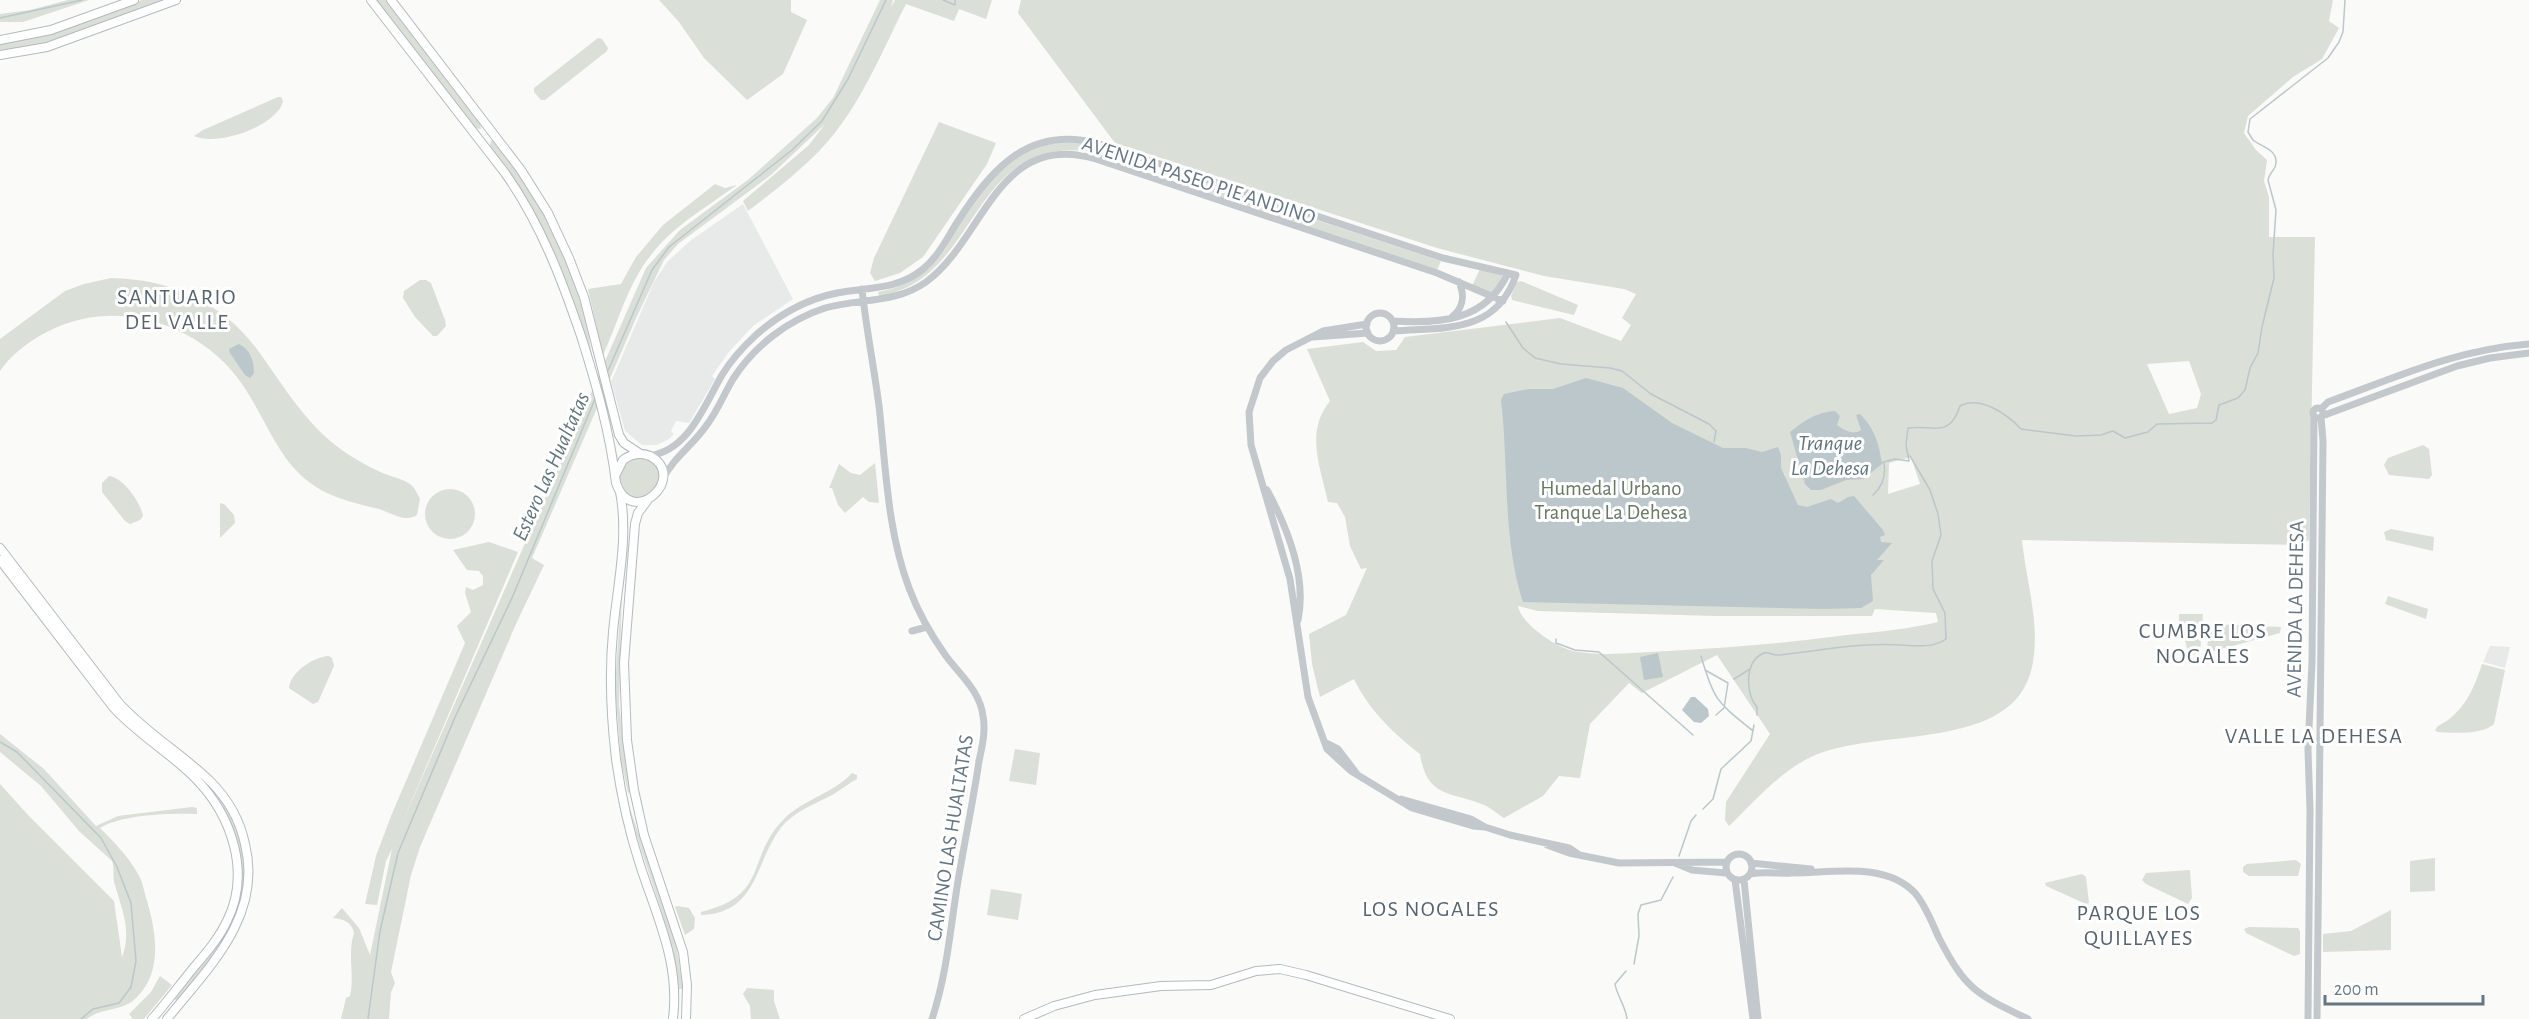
<svg xmlns="http://www.w3.org/2000/svg" width="2529" height="1019" font-family="'Alegreya Sans',sans-serif">
<style>
.built{fill:#e8e9e9}
.green{fill:#dadfd7;fill-rule:evenodd}
.water{fill:#bbc7cb}
.lines{fill:none;stroke-linecap:round;stroke-linejoin:round}
.stream{stroke:#bbc7cb;stroke-width:1.5}
.secondary-casing{stroke:#b3babf;stroke-width:10}
.tertiary{stroke:#c3c8cc;stroke-width:7}
.secondary{stroke:#fff;stroke-width:8}
.labels{text-anchor:middle;stroke-width:6;stroke-linejoin:round;paint-order:stroke}
.street-label{font-size:21px;fill:#657683;stroke:#fff}
.park-label{font-size:21px;fill:#687a64;stroke:#fff}
.neighbourhood-label{font-size:22px;letter-spacing:1.5px;fill:#57646e;stroke:#fff}
.water-label{font-size:22px;font-style:italic;fill:#60757c;stroke:#fff}
</style>
<rect width="100%" height="100%" fill="#fafaf8"/>
<path class="built" d="M743,204l50,95 -40,27 -25,27 -16,23 3,3 -26,44 -13,-2 -5,10 3,3 -5,5 -12,6h-15l-17,-14 -14,-50 3,-6 40,-93 13,-20 23,-21z
M2490,646l20,1 -5,21 -22,-6z"/>
<path class="green" d="M68,0h21l-66,22h-23v-8l30,-4z
M142,0h26l-123,44 -45,8v-9l65,-14z
M376,0h11l93,121 1,8 -7,-1z
M659,0h132v12l16,8 -24,54 -36,26 -43,-42 -25,-36z
M880,0h13l-2,7 4,-7h97l-6,19 -27,-10 -5,12 -48,-17c-22,43 -41,91 -72,130 -23,29 -56,54 -86,77l-5,-10 66,-56 16,-21 -54,51 -93,69 -14,16 -27,56 -105,242 12,7 -28,59 -96,223 -9,28 -20,97 4,11 -4,9 -2,27h-48l5,-21 4,-2c5,-21 -3,-41 4,-63 -2,-11 -11,-14 -21,-15l9,-10 17,20 11,27 22,-106 -6,12 -9,44 -12,-1 11,-48 15,-40 74,-173 -8,-17 14,-14 -6,-19 1,-6 7,3 10,-5v-9l-4,-5 -12,-1 -14,-20 36,-8 29,10 -119,278 247,-562 34,-38 69,-51 68,-61 16,-20z
M1021,0h1312l-4,21 10,7 -17,31 -29,18 -45,39 -4,17 12,17 11,10 -3,21 5,16v40h46l-6,303 -9,5 -278,-5c4,41 19,85 10,127 -18,86 -155,60 -219,89 -33,15 -59,46 -84,70l-4,-6 1,-18 44,-68 -53,-79 -75,38 -13,-10 -39,41 -10,54 -21,-2 -16,20 -39,22c-6,-4 -13,-10 -20,-13 -33,-14 -57,-6 -64,-51 -26,-20 -52,-45 -66,-75l-34,18 -8,-33 -3,-30 37,-19 21,-47 -6,1 -11,-23 -5,-29 -8,-14 -9,-1c-8,-36 -23,-70 2,-101l-23,-52 56,-7 13,9 20,-1 9,-13 155,-19 61,23 10,-16 -9,-7 14,-24 -12,-5 -80,-13 -107,-28 -322,-105 -97,-130zM2189,361l12,33 -4,14 -28,6 -22,-50zM1911,457l9,27 -32,10 1,-31zM1518,606l20,5 178,5h156l3,-7 61,4 2,9c-29,7 -61,10 -91,13 -59,8 -118,13 -178,16 -31,1 -66,6 -96,0 -17,-4 -52,-27 -55,-45z
M598,38l4,1 6,9 -1,3 -62,49h-4l-7,-8v-4z
M278,97h3l2,4c-5,25 -67,46 -89,35l9,-6z
M939,122l57,21 -9,21 -64,93 -23,16 -25,8 -5,-8 4,-15z
M491,141h4c50,63 85,134 97,214l-39,-105 -18,-35 -46,-68z
M1079,142l27,5 -2,7c-137,-30 -120,126 -225,142l-1,-4c29,-5 52,-20 68,-44 5,-8 8,-17 13,-25 20,-31 43,-63 78,-76 13,-5 28,-4 42,-5z
M1189,177l33,12 219,72 -4,9 -251,-83z
M715,184l10,4 12,-3c-30,22 -63,40 -86,70 -23,28 -33,68 -48,100l-15,-66 33,-5 15,-27 27,-32z
M1480,269l20,4 3,5 -10,15 -21,-7z
M111,278c60,1 113,25 148,74 23,32 44,67 75,92 15,12 33,22 51,30 8,3 18,5 25,10 5,4 7,9 10,15l-3,16c-12,8 -25,-2 -38,-6 -28,-7 -53,-12 -75,-31 -28,-24 -41,-64 -62,-94 -34,-50 -100,-78 -159,-65 -30,6 -65,26 -83,52v-32l65,-48 19,-7z
M420,280h6l5,3 14,37 1,6 -9,10h-4l-18,-19 -12,-19 1,-7z
M1521,281l57,24 -4,10 -62,-15 -1,-4 6,-14z
M2423,445l6,4 3,26 -3,4 -40,-4 -5,-10 4,-7z
M618 477a21 21 0 1 1 42 0a21 21 0 1 1-42 0Z
M875,463l4,40 -10,-1 -6,-5 -18,16 -7,-8 -6,-17h-3l10,-24 12,9 9,2z
M109,476c14,1 32,27 34,40l-3,4 -10,4 -5,-3 -23,-29v-9z
M425 514a25 25 0 1 1 50 0a25 25 0 1 1-50 0Z
M220,503l4,1 10,11 1,8 -15,15z
M2391,529l43,8 -1,14 -47,-11 -2,-8z
M622,587l-3,118 11,87 -2,1 -7,-31 -6,-76z
M2388,596l40,13 -2,10 -41,-15z
M2179,614h24l-3,39 -11,3 -4,-16 -6,-6z
M2209,624l72,3 -1,6 -73,20z
M329,656l3,2 2,8 -16,36 -5,2 -24,-16c2,-17 25,-31 40,-32z
M2482,664l23,6 -11,54c-12,11 -41,9 -57,8l-2,-2 3,-4c25,-12 36,-37 44,-62z
M0,734l44,35 52,57 22,-10 74,-9 5,1v6c-25,-1 -75,0 -97,14 15,15 28,28 38,46 5,8 6,18 9,27 9,31 16,70 -10,96 -14,15 -35,10 -50,22h-87v-235l29,32 85,85 8,56c10,-26 0,-47 -7,-72 -3,-8 0,-16 -3,-24l-33,-30 -38,-45 -41,-34z
M1015,749l25,4 -4,32 -27,-4z
M852,773l5,2v4c-8,4 -15,10 -23,15 -17,9 -34,15 -48,28 -32,33 -24,91 -85,93v-3c69,-17 44,-52 82,-92 20,-21 50,-26 69,-47z
M216,797h3l4,5c36,62 27,109 -17,164 -9,11 -19,28 -30,35l-2,-4 46,-58 21,-72 -4,-23z
M627,800l49,143 7,46h-4c-7,-65 -37,-125 -52,-189z
M2435,858v33l-25,1v-31z
M2296,860l5,4 -3,12h-49l-6,-4v-5l4,-3z
M2190,870l2,28 -4,6 -42,-20 -4,-4 4,-7z
M2082,874l4,3 3,26 -3,1 -40,-18 -1,-3z
M991,889l31,5 -4,26 -31,-5z
M677,906l12,2 6,10 -1,11 -9,6 -10,-28z
M2391,910v40l-68,2v-18l28,-3z
M2249,927l49,1 2,3v23l-6,2 -48,-23 -2,-4z
M160,976l12,9 -28,34h-11l-4,-5 22,-22z
M747,988l27,2v11l6,18h-29l-1,-13 -7,-12z"/>
<path class="water" d="M239,344c11,5 15,17 15,29l-4,5 -5,-3 -15,-22 -1,-4z
M1586,378l37,10 49,35 51,25h23l16,4 16,-5 3,8v13l17,37 9,2 24,-8 7,4 10,-6 6,-1 29,34 2,5 -5,2 1,5 11,1 -15,17h7l-13,15 2,26 -12,7 -37,1 -301,-7c-21,-65 -14,-135 -22,-202l3,-6 25,-5h24z
M1835,411l5,5 -3,9c7,5 16,11 24,5l-5,-15 4,-1c15,15 19,30 22,50l-19,15 -17,1 -25,10h-10l-6,-6 -15,-52c14,-11 26,-20 45,-21z
M1658,653l5,24 -19,3 -4,-23z
M1691,697h4l13,12 1,7 -8,7 -7,-1 -12,-12z"/>
<g class="lines">
<path class="stream" d="M943,0l12,5v-5
M0,18l82,-18
M1506,322l17,26 12,10 26,6 49,4 12,3 29,23 58,30 7,7 -2,11
M607,373l45,-103 17,-23 123,-97 30,-29 26,-42 38,-79
M1880,463l15,-4 14,2 -3,-16 2,-17c23,-4 41,12 52,-22 20,-11 47,8 61,23l55,7 25,-1 12,-4 12,7 23,-6 9,-8 55,-1 4,-3 3,-15 19,-7 7,-8 5,-22 8,-15 4,-26 12,-49 -1,-24 3,-44 -8,-30c1,-6 4,-7 7,-13 6,-17 -14,-20 -22,-27l-5,-8 2,-13 78,-61 11,-16 4,-10 2,-32
M1873,495c10,-9 13,-19 11,-32
M1556,639v4l19,7 24,2 94,83
M1701,656c13,45 16,46 52,75
M1705,670l23,13 -4,25 -8,7
M1734,679l16,-10
M1757,715v-8c-11,-12 -13,-44 5,-53 7,-4 9,2 17,1 41,-4 81,-13 122,-10 15,1 33,3 45,-6l-1,-26 -12,-24 -1,-28 9,-26 -3,-21 -8,-24 -20,-34
M0,742l17,10 84,86 16,29 14,36 5,58 -5,26 -12,16 -26,6 -12,10
M1703,809l10,-10 8,-30 30,-28 3,-16
M1679,856l12,-35 5,-6
M1634,964l5,-28 -1,-22 3,-9 20,-5 12,-23
M1626,971l-11,13c2,12 11,23 12,35
M368,1019l12,-88 18,-78 58,-138 56,-117 83,-199"/>
<defs>
<path id="secondary" d="M371,0l134,173c36,51 57,107 77,166 15,48 28,94 34,144 16,47 73,-6 34,-27 -10,-4 -19,-2 -27,4l-8,16
M391,0l130,170 27,43 21,45 15,39 35,138 5,8 15,10
M0,40l51,-10 83,-30
M0,55l47,-8 129,-47
M620,492c9,45 -3,95 -7,140 -4,42 -2,85 3,127 5,36 13,72 24,106 17,52 40,98 33,154
M647,501l-9,12 -3,11 -11,139 3,77 7,50 10,45 39,117 4,33 -1,34
M0,548l119,155c27,30 62,50 91,78 17,17 30,39 35,63 18,72 -36,123 -78,175
M0,560l113,147c25,28 58,46 83,72 36,37 55,94 31,142 -8,17 -20,31 -32,45 -14,17 -28,36 -43,53
M1024,1019l30,-13 41,-11 66,-9 50,-1 45,-14 24,-2 26,6 144,44"/>
</defs>
<use href="#secondary" class="secondary-casing"/>
<path class="tertiary" d="M1096,159l9,-3 3,-10
M862,289c4,39 12,78 17,117 7,62 8,123 30,182 9,24 22,47 37,68 14,19 34,35 37,60 3,15 -1,31 -4,45 -5,35 -12,68 -18,103 -10,52 -12,104 -29,155
M1366 327a14 14 0 1 1 28 0a14 14 0 1 1-28 0Z
M1452,317c12,-10 13,-21 7,-35
M1393,321c47,3 93,0 115,-48
M1367,324l-44,7 -37,19 -13,11 -13,17 -11,34 2,33 39,134 18,118 19,52 24,22 61,37 61,18 12,1
M1313,337l55,-4
M2313 413a5 5 0 1 1 10 0a5 5 0 1 1-10 0Z
M2321,409l7,-7c69,-25 126,-52 201,-58
M2322,416l135,-50 33,-8 39,-5
M649,456c40,-6 55,-50 73,-81 9,-15 22,-29 35,-41 23,-20 50,-35 80,-41 31,-6 61,-3 86,-24 16,-13 24,-31 35,-48 34,-53 72,-97 142,-77l343,114 73,17c-20,59 -71,52 -122,56
M663,479c10,-21 30,-34 43,-53 11,-14 18,-32 27,-47 21,-33 55,-59 92,-71 35,-10 70,-4 101,-26 59,-43 71,-152 170,-123l341,114 66,28
M1267,490c20,37 40,87 31,130
M912,631l15,-4
M1326,743l12,6 19,25
M1401,799l70,20 14,8 25,8 59,13 9,6
M1547,845l22,8 50,10 108,-1
M1726 867a13 13 0 1 1 26 0a13 13 0 1 1-26 0Z
M1675,863l17,7 34,3
M1751,863l60,6
M1750,874c14,-3 28,0 42,-1 39,0 93,-12 123,20 11,13 17,30 24,45 27,52 37,56 89,81
M1735,880l18,139
M1744,880l14,139
M2308,1019l2,-209 -2,-60 4,-88 2,-246
M2317,1019l6,-578 -2,-24"/>
<use href="#secondary" class="secondary"/>
</g>
<g class="labels">
<g class="street-label">
<text transform="translate(1199 180) rotate(18)" y="7">AVENIDA PASEO PIE ANDINO</text>
<text transform="translate(2295 609) rotate(-89)" y="7">AVENIDA LA DEHESA</text>
<text transform="translate(950 838) rotate(-81)" y="7">CAMINO LAS HUALTATAS</text>
</g>
<g class="park-label">
<text x="1611" y="495">Humedal Urbano<tspan x="1611" dy="24">Tranque La Dehesa</tspan></text>
</g>
<g class="neighbourhood-label">
<text x="177" y="304">SANTUARIO<tspan x="177" dy="25">DEL VALLE</tspan></text>
<text x="2203" y="638">CUMBRE LOS<tspan x="2203" dy="25">NOGALES</tspan></text>
<text x="2314" y="743">VALLE LA DEHESA</text>
<text x="1431" y="916">LOS NOGALES</text>
<text x="2139" y="920">PARQUE LOS<tspan x="2139" dy="25">QUILLAYES</tspan></text>
</g>
<g class="water-label">
<text x="1830" y="450">Tranque<tspan x="1830" dy="25">La Dehesa</tspan></text>
<text transform="translate(550 466) rotate(-66)" y="8">Estero Las Hualtatas</text>
</g>
</g>
<path d="M2325 995v9h158v-9" fill="none" stroke="#657683" stroke-width="3"/>
<text x="2334" y="995" font-size="18" fill="#657683" stroke="#ffffff" stroke-width="4.5" paint-order="stroke">200 m</text>
</svg>
